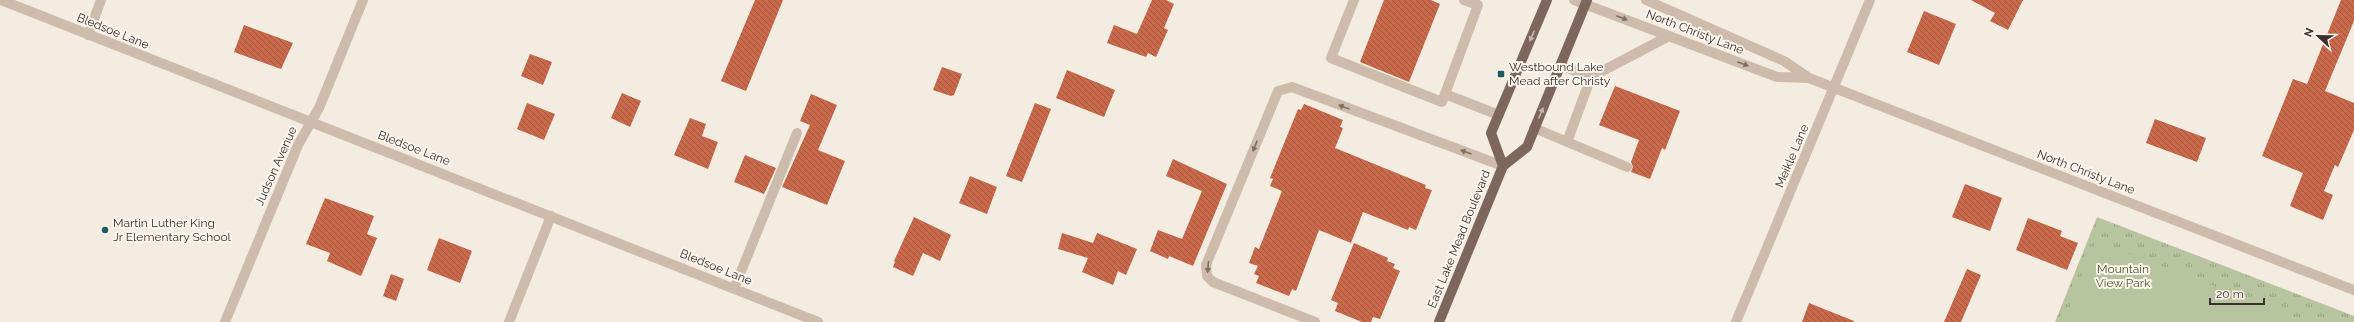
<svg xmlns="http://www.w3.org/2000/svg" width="2354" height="322" font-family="Raleway,sans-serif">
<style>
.park{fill:url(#park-tufts)}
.garden{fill:#b8c4a0}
.building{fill:url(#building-back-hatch)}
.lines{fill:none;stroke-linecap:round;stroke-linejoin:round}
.minor{stroke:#cdbbac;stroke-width:10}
.major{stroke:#7d675c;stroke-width:10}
.oneway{fill:#7d6f65}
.oneway2{fill:#c2b5ac}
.poi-dot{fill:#1f5a5e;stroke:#fbf5ee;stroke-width:1.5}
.labels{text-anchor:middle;stroke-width:4;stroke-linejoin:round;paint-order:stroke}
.street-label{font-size:12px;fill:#3b302b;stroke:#fbf5ee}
.poi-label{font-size:12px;fill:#3b302b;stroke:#fbf5ee;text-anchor:start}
.park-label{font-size:12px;fill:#4a5a2e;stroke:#fbf5ee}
</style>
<defs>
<pattern id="park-tufts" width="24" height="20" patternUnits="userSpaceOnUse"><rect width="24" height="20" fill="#b8c4a0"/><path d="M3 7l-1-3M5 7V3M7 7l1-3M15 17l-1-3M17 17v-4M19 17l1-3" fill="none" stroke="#97a083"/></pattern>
<pattern id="building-back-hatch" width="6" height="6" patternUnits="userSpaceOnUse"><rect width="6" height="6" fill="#c8694b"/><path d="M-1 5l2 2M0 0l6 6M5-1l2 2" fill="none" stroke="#a4573f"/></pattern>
</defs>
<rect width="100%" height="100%" fill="#f4ebe1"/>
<path class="park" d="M2097,217l257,99v6h-299z"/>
<path class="garden" d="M2096,241l186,71 4,10h-222z"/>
<path class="building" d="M755,0h28l-37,91 -25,-10z
M1152,0h14l8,4 -10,24 4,2 -12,27 -8,-4 -2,4 -39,-14 7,-18 23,9z
M1384,0h47l9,4 -31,78 -49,-20z
M1971,0h52l-15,30 -18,-9 5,-8z
M2341,0h13v21l-29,70 29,12v27l-16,37 -3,-2 -11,26 9,4 -10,25 -33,-14 13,-33 -41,-17 31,-77 14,5z
M1924,11l32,13 -17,41 -32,-13z
M244,25l49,18 -12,26 -47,-17z
M530,54l22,8 -9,23 -22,-9z
M942,67l20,7 -8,21 -3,1 -18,-6z
M1067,70l48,20 -11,27 -48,-19z
M1615,86l65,25 -15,39 -3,-2 -12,31 -19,-7 2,-5 -2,-5 8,-22 -40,-15z
M622,93l19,8 -11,26 -19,-9z
M811,94l26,11 -19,45 27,11 -18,44 -45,-18 28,-62 -10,-4z
M527,103l28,11 -11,26 -27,-11z
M1035,103l16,6 -29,73 -16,-6z
M1304,104l39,16 -3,7 3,1 -8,20 91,37 -1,3 7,2 -16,40 -7,-3 -1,3 -45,-18 -12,31 -32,-13 -23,61 -4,-2 -3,7 -33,-13 3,-7 -5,-2 4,-8 -9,-3 6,-16 4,2 23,-58 -12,-5 3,-7 -3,-1 28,-69 3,1z
M690,118l16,6 -4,12 16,6 -10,27 -34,-14z
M2155,119l51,19 -9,24 -51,-19z
M745,155l31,13 -12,26 -30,-12z
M1173,159l54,25 -34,82 -24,-10 -1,3 -18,-8 8,-21 24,9 20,-48 -36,-15z
M970,176l27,11 -10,27 -28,-11z
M1965,184l37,14 -12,33 -38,-14z
M325,198l49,18 -7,18 10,4 -16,38 -34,-15 3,-8 -24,-9z
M914,217l37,18 -11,26 -17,-8 -10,23 -20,-9 2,-5 -1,-1z
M2028,218l34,13 -2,5 18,7 -11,27 -51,-20z
M1062,233l31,10 4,-10 40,16 -11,26 -8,-4 -5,14 -31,-13 6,-14 -30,-9z
M439,238l33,13 -12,32 -33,-13z
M1354,243l34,15 -1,3 8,3 -2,4 7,3 -20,48 -7,-2 -2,5h-9l-27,-11 3,-8 -7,-3z
M1967,269l14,6 -20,47h-17z
M391,274l13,5 -8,22 -13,-5z
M1809,303l45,18v1h-52z"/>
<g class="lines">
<path class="minor" d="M1,0c272,109 545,214 817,322
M1354,0l-23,58 111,44 36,-97 -14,-5
M1574,0l203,77 32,1
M1646,0l138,61 25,17 545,212
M88,35l13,-35
M1560,65l31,12
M1445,94l54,21
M1534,128l93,39
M1567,142l24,-65 78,-41
M734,289l63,-156
M225,322l73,-177 21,-37 44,-108
M509,322l42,-106
M1315,322l-102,-40 -6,-6 -1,-11 72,-174 14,-4 211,79
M1736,322l134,-322"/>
<path class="major" d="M1503,166l-12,-33 56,-133
M1439,322l64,-156 24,-19 60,-147"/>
</g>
<defs><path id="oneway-solid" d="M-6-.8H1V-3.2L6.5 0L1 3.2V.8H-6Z"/></defs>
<g class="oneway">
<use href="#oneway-solid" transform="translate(1622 18) rotate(21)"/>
<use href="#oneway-solid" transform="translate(1743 64) rotate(21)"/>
<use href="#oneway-solid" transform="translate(1344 107) rotate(-160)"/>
<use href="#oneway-solid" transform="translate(1255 146) rotate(112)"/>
<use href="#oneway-solid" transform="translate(1466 152) rotate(-160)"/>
<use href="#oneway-solid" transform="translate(1208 267) rotate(95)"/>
</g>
<g class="oneway2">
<use href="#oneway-solid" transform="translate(1532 36) rotate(113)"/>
<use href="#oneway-solid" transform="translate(1541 113) rotate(-68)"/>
</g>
<g class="poi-dot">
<rect x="1497" y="70" width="8" height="8" rx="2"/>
<circle cx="105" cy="230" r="4"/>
</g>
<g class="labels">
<g class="street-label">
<text transform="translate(113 31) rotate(22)" y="4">Bledsoe Lane</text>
<text transform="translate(1695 32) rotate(21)" y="4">North Christy Lane</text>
<text transform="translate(414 148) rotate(21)" y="4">Bledsoe Lane</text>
<text transform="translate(1792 156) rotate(-67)" y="4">Meikle Lane</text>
<text transform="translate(276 166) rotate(-66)" y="4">Judson Avenue</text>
<text transform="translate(2086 172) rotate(21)" y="4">North Christy Lane</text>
<text transform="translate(1459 239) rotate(-68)" y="4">East Lake Mead Boulevard</text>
<text transform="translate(716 267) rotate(22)" y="4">Bledsoe Lane</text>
</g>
<g class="poi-label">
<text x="1509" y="71">Westbound Lake<tspan x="1509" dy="14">Mead after Christy</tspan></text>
<text x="113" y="227">Martin Luther King<tspan x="113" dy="14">Jr Elementary School</tspan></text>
</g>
<g class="park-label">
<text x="2123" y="273">Mountain<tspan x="2123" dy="14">View Park</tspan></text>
</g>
</g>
<g transform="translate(2318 36) rotate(292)" stroke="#fbf5ee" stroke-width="3" paint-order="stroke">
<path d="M0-3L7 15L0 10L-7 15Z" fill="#3b302b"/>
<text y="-6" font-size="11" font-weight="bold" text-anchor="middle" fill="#3b302b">N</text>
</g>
<path d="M2210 298v6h54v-6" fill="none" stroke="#3b302b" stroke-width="2"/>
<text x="2216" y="298" font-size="12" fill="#3b302b" stroke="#fbf5ee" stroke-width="3" paint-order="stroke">20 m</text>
</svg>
